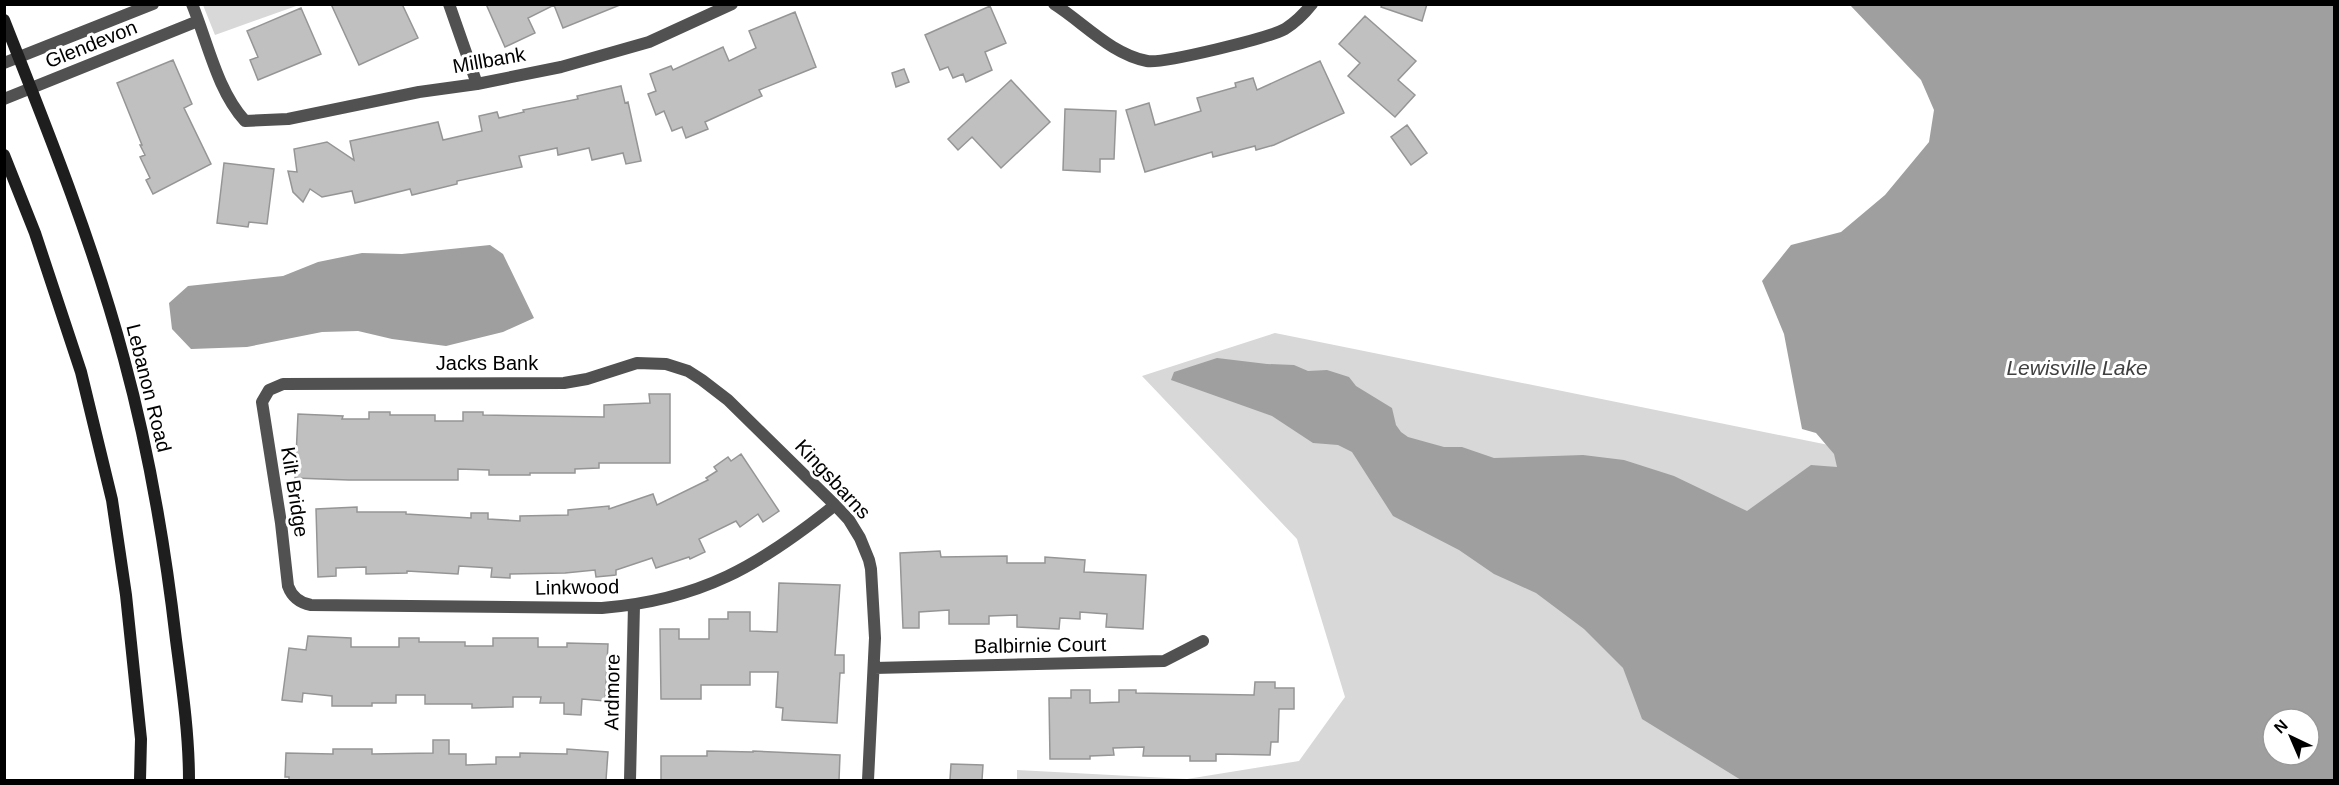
<svg xmlns="http://www.w3.org/2000/svg" width="2339" height="785" font-family="Helvetica,sans-serif">
<style>
.green{fill:#d8d8d8}
.water{fill:#9f9f9f;fill-rule:evenodd}
.building{fill:#c0c0c0;stroke:#959595;stroke-width:1.5}
.lines{fill:none;stroke-linecap:round;stroke-linejoin:round}
.minor{stroke:#515151;stroke-width:12}
.secondary{stroke:#1e1e1e;stroke-width:12}
.labels{text-anchor:middle;stroke-width:6;stroke-linejoin:round;paint-order:stroke}
.street-label{font-size:20px;fill:#000;stroke:#fff}
.water-label{font-size:21px;font-style:italic;fill:#404040;stroke:#fff}
</style>
<rect width="100%" height="100%" fill="#fff"/>
<path class="green" d="M203,5h96l-84,30z
M1275,333l781,158 200,289h-1239v-10l170,9 112,-18 46,-64 -48,-158 -155,-163z"/>
<path class="water" d="M1850,5h484v775h-593l-99,-61 -19,-51 -39,-39 -48,-36 -42,-19 -35,-24 -66,-34 -41,-64 -14,-7 -25,-2 -41,-27 -101,-36 3,-8 43,-14 50,6 27,1 14,6 19,-1 22,7 7,9 36,22 4,17 5,7 7,5 36,10h18l32,11 89,-3 41,5 50,16 73,35 64,-46 26,2 -3,-13 -18,-21 -14,-4 -18,-95 -22,-53 29,-36 50,-13 44,-37 44,-53 5,-32 -13,-30zM2273,719h36v36h-36z
M490,245l13,9 31,64 -31,14 -57,14 -54,-7 -34,-8 -36,1 -75,15 -56,2 -19,-20 -3,-26 19,-17 95,-10 35,-14 44,-9 40,1z"/>
<path class="building" d="M331,4h71l16,34 -59,27z
M486,4h133l1,1 -57,23 -9,-23 -26,13 7,15 -30,14z
M1382,4h45l-5,17 -41,-14z
M990,6l16,37 -21,9 7,18 -26,12 -3,-8 -10,4 -5,-11 -8,3 -15,-35z
M301,8l20,46 -63,26 -8,-20 8,-3 -11,-26z
M795,12l21,55 -57,23 3,6 -57,26 3,7 -22,9 -4,-11 -10,4 -8,-20 -8,4 -8,-21 8,-3 -6,-17 21,-8 2,4 50,-23 6,14 27,-13 -7,-17z
M1365,16l51,45 -18,19 17,15 -20,22 -47,-41 12,-13 -21,-19z
M173,60l19,44 -8,4 27,56 -58,30 -7,-14 4,-2 -10,-21 5,-2 -5,-10h2l-25,-62z
M1320,61l24,52 -70,32 -18,5 -1,-4 -42,11 -1,-5 -67,20 -19,-62 23,-7 6,22 46,-14 -4,-13 39,-11 -1,-4 18,-5 4,12z
M904,69l5,13 -13,5 -4,-14z
M1011,80l39,42 -49,46 -29,-31 -14,13 -10,-11z
M621,86l4,17 3,-1 13,59 -15,3 -3,-11 -31,7 -3,-12 -31,7 -1,-7 -38,8 3,11 -65,14v3l-45,11 -2,-6 -55,14 -3,-12 -30,6 -12,-8 -7,13 -10,-10 -5,-21 9,1 -3,-23 33,-7 27,18 -4,-19 88,-19 5,18 39,-9 -3,-15 18,-4 2,6 25,-6 -1,-2 55,-11 -1,-3z
M1065,109l51,2 -2,48h-14v13l-37,-2z
M1407,125l20,28 -16,12 -20,-28z
M224,163l50,6 -7,55 -18,-2 -1,5 -31,-4z
M649,394h21v69h-71v5l-24,1v4h-45v2h-41v-5l-31,-1v11h-109l-54,-2 3,-64 45,2 -1,3h27v-7h21v3h45v6h28v-9h20v3l121,2v-12l46,-2z
M741,454l38,57 -16,11 -5,-8 -18,13 -4,-6 -37,18 6,13 -15,7 -1,-2 -33,11 -4,-10 -36,12v5l-20,2 -1,-7 -30,3 -55,1v4l-19,-1 1,-9 -33,-2 -1,8 -51,-3v2l-41,1v-7l-30,1v8l-18,1 -2,-68 41,-2v5h49v2l65,4v-5h17v6l32,2v-5l48,-1v-5l41,-4v3l44,-15 4,11 51,-25 -2,-2 11,-7 -3,-4 14,-10 3,4z
M940,551l1,6 66,-1v7h38v-6l40,3 -1,12 62,3 -3,54 -37,-2 1,-13 -27,-2v7l-20,-1 -1,11 -42,-2v-12l-28,1v8h-40v-14l-30,2v16h-16l-3,-75z
M779,583l61,2 -5,70h9v18h-4l-3,50 -55,-3 1,-12 -7,-1 2,-35h-28v13h-49v14h-40l-1,-70h19v10h30v-20h19v-7h22v19l27,1z
M308,636l43,2v9h48v-9h20v4h46v4h28v-8h45v9h29v-4l41,1 -3,57 -23,-2 -1,16 -17,-1v-11h-24l1,-6h-28v10l-41,1v-4h-47v-9h-29v8h-24v3h-40v-10l-29,-3 -1,9 -20,-2 7,-52 17,2z
M1255,682h20v6h19v21h-15l-1,33h-7l-1,13 -54,-1v7h-26v-5h-47l1,-9 -31,1 1,7 -24,1v3h-40l-1,-61h22v-8h19v13l29,-1v-12h17v3l118,2z
M433,740h16v14h17v11l30,-1v-7h24v-4l47,1v-5l41,3 -2,28h-317v-3h-4l1,-24 47,1v-5h39v5l61,-1z
M707,751l46,1v-1l87,4 -1,25h-178v-24h46z
M951,764l32,1 -1,15h-32z"/>
<g class="lines">
<path class="minor" d="M192,4c16,39 25,86 53,117l43,-2 131,-27 58,-8 84,-17 88,-25 83,-38
M449,4l28,80
M1054,4c30,19 57,50 93,57 15,3 122,-23 138,-32 11,-7 19,-15 27,-25
M4,63l149,-59
M4,99l194,-78
M835,505c-76,61 -134,95 -233,103l-291,-3c-11,-2 -19,-8 -23,-19l-7,-63 -19,-121 7,-12 14,-6 281,-1 23,-4 50,-16 29,1 22,7 14,9 26,20 107,105 14,15 11,18 9,22 2,9 4,69 -7,142
M874,668l290,-7 39,-20
M630,780l4,-175"/>
<path class="secondary" d="M4,20c44,111 89,223 120,339 25,92 41,186 52,281 6,46 13,94 13,140
M4,155l31,78 46,139 31,128 14,95 15,144 -1,41"/>
</g>
<g class="labels">
<g class="street-label">
<text transform="translate(91 44) rotate(-22)" y="7">Glendevon</text>
<text transform="translate(489 60) rotate(-10)" y="7">Millbank</text>
<text x="487" y="370">Jacks Bank</text>
<text transform="translate(149 388) rotate(76)" y="7">Lebanon Road</text>
<text transform="translate(833 479) rotate(47)" y="7">Kingsbarns</text>
<text transform="translate(295 492) rotate(81)" y="7">Kilt Bridge</text>
<text transform="translate(577 587) rotate(-1)" y="7">Linkwood</text>
<text transform="translate(1040 645) rotate(-1)" y="7">Balbirnie Court</text>
<text transform="translate(612 692) rotate(-89)" y="7">Ardmore</text>
</g>
<g class="water-label">
<text x="2077" y="375">Lewisville Lake</text>
</g>
</g>
<rect width="2339" height="785" fill="none" stroke="#000000" stroke-width="12"/>
<g transform="translate(2291 737) rotate(316)"><circle r="28" fill="#ffffff" stroke="#999999" stroke-width="1.5"/>
<path d="M0-4.5L10 22L0 15L-10 22Z" fill="#000000"/>
<text y="-9" font-size="16" font-weight="bold" text-anchor="middle" fill="#000000">N</text>
</g>
</svg>
